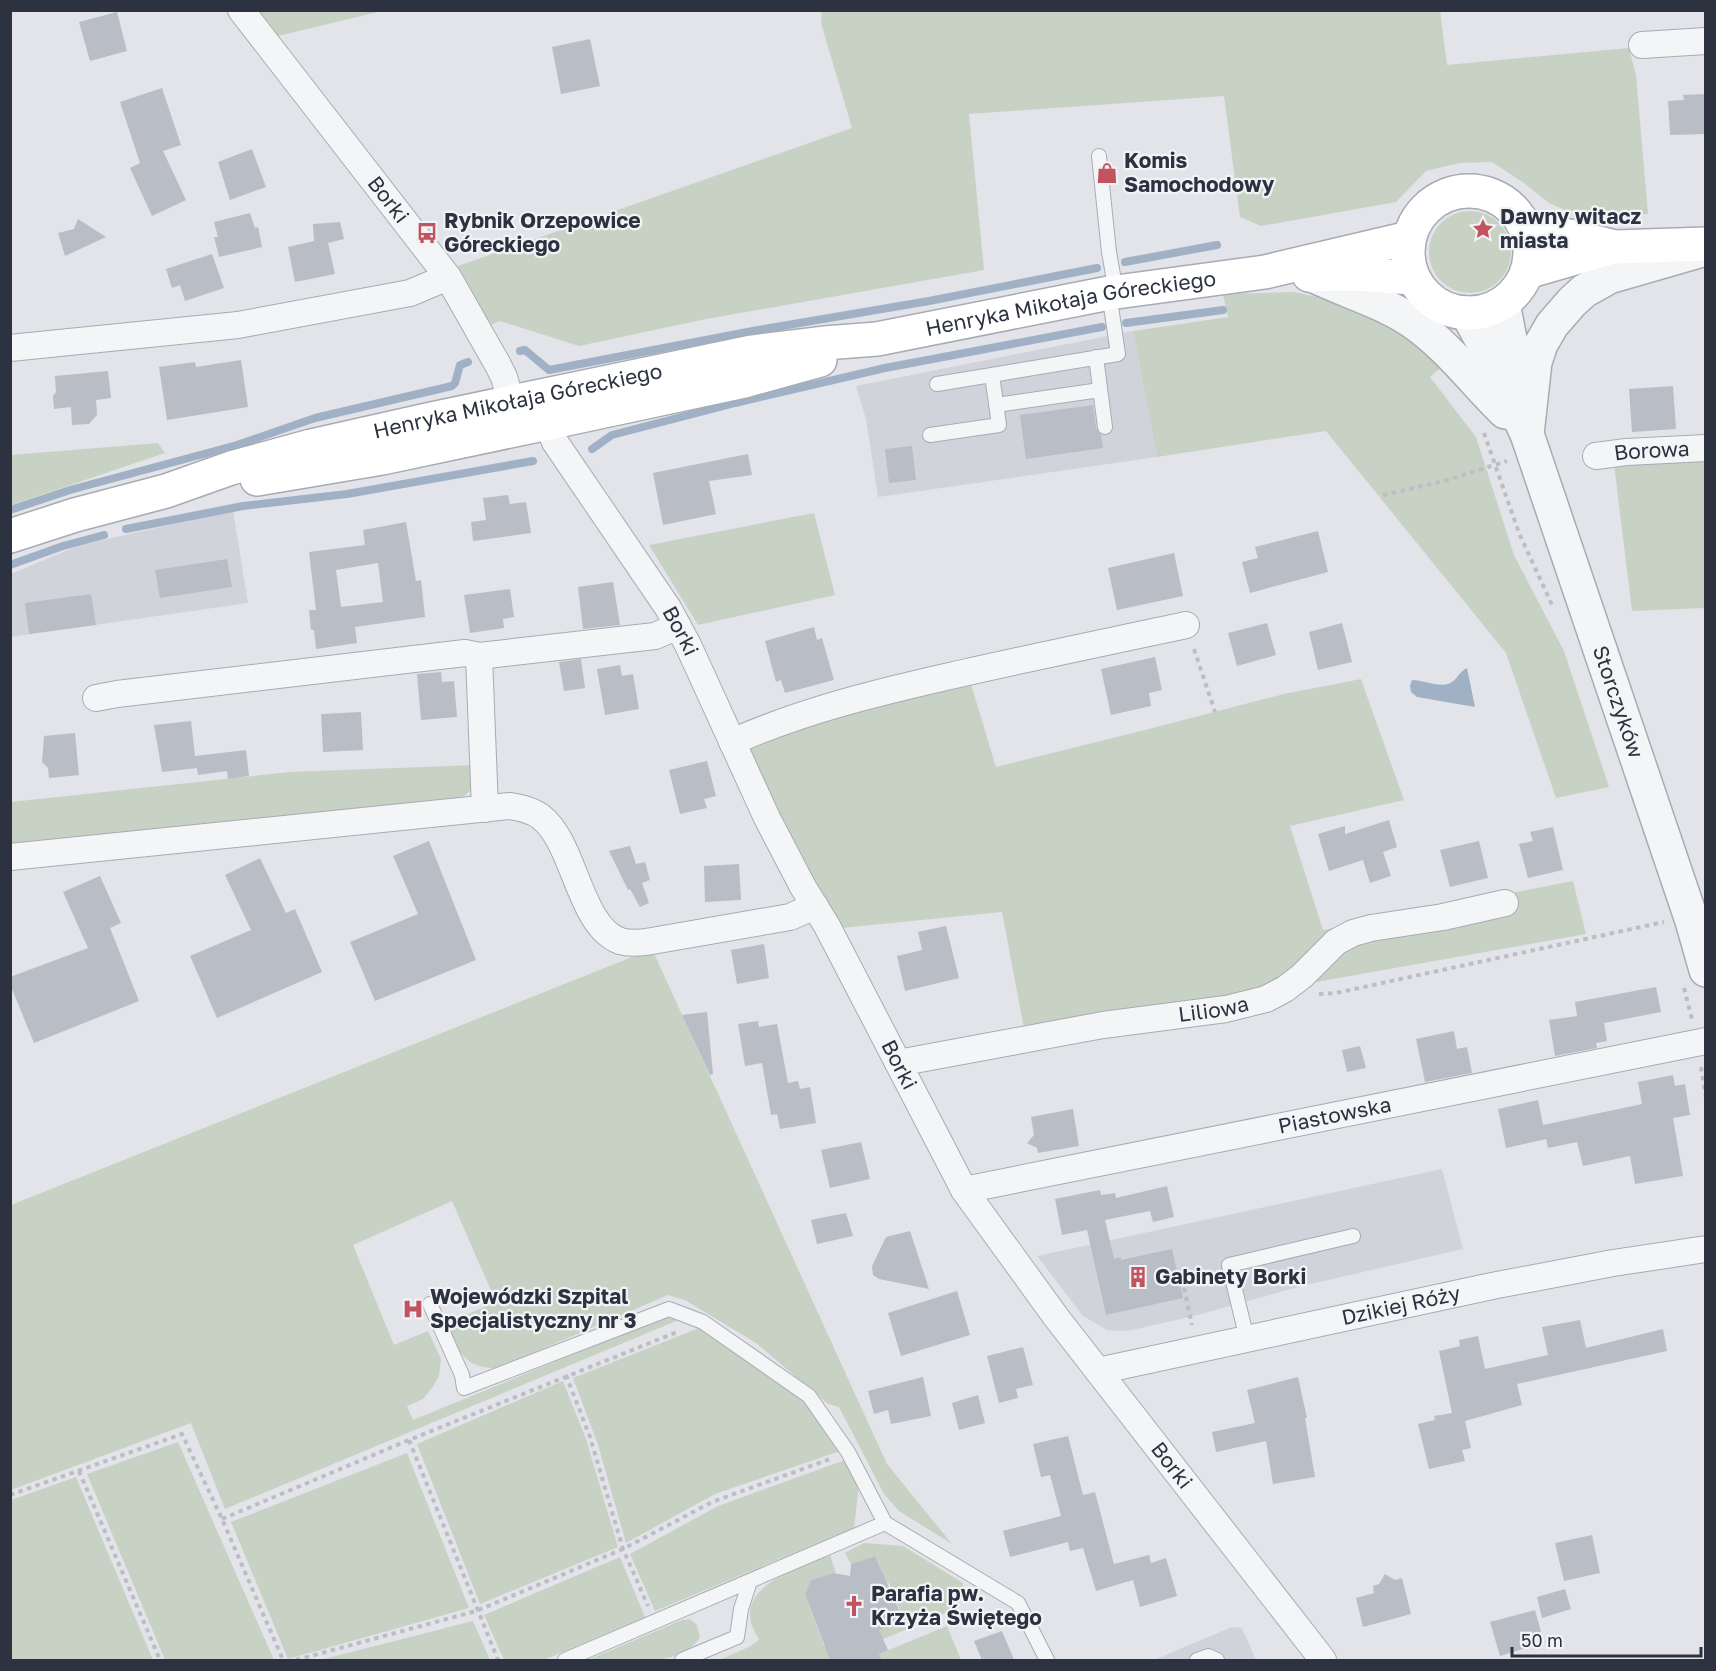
<svg xmlns="http://www.w3.org/2000/svg" width="1716" height="1671" font-family="'Golos Text',sans-serif">
<style>
.built{fill:#d0d3da}
.green{fill:#c7d2c4}
.water{fill:#a0b1c5}
.lines{fill:none;stroke-linecap:round;stroke-linejoin:round}
.stream{stroke:#a0b1c5;stroke-width:8}
.building{fill:#b9bdc5;fill-rule:evenodd}
.service-casing{stroke:#a8abb3;stroke-width:16}
.minor-casing{stroke:#a8abb3;stroke-width:28}
.tertiary-casing{stroke:#a8abb3;stroke-width:36}
.secondary-casing{stroke:#a8abb3;stroke-width:36}
.path{stroke:#bcbec3;stroke-width:4;stroke-dasharray:4.5 4.5;stroke-linecap:butt}
.service{stroke:#f4f5f7;stroke-width:14}
.minor{stroke:#f4f5f7;stroke-width:26}
.tertiary{stroke:#f4f5f7;stroke-width:33}
.secondary{stroke:#fff;stroke-width:33}
.labels{text-anchor:middle;stroke-width:4.5;stroke-linejoin:round;paint-order:stroke}
.poi-label{font-size:21px;font-weight:bold;fill:#2c323f;stroke:#f1f3f6;text-anchor:start}
.street-label{font-size:21px;fill:#2c323f;stroke:#f1f3f6}
</style>
<rect width="100%" height="100%" fill="#e2e4e9"/>
<path class="built" d="M1133,331l24,126 -279,40 -12,-78 -10,-33z
M233,511l15,92 -237,34v-63l69,-29z
M1442,1169l21,80 -161,37 -112,31 -63,14 -20,-1 -24,-14 -46,-60z
M1232,1627l10,1 14,32h-102z"/>
<path class="green" d="M256,11h126l-108,26z
M822,11l618,-1 7,55 182,-17 7,27 12,139 -28,1 -53,-4 -18,-8 -25,-20 -32,-21 -33,1 -33,8 -30,31 -135,24 -21,-9 -16,-121 -255,18 15,156 -278,49 -127,27 -79,-25 -9,4 -33,-59 394,-138 -31,-105z
M1429 252a41 41 0 1 1 82 0a41 41 0 1 1-82 0Z
M1295,292l53,12 62,33 34,28 -14,12 46,60 38,118 50,96 45,136 -53,11 -50,-145 -180,-222 -169,26 -24,-126 95,-14 -5,-23z
M158,443l7,10 -154,52v-50z
M1705,457v151l-73,3 -18,-147z
M814,513l21,82 -137,30 -49,-80z
M1361,679l43,121 -114,26 33,104 250,-49 13,53 -561,100 -23,-122 -161,16 -62,-109 -36,-74 79,-29 148,-35 26,86 149,-37 139,-36z
M475,765v22l-17,14 -447,46v-45l279,-30z
M652,949l235,515 65,80 -53,-33 -15,-17 -45,-87 -11,-3 -72,-61 -71,-43 -17,-5 -170,73c-31,2 -42,-18 -53,-44l51,-22 -44,-101 -99,44 41,100 34,-14 13,28 -2,17 -7,12 -9,11 -16,7 6,14 244,-100 10,-2 14,1 -456,190 -34,-86 -180,67v-285z
M699,1328l123,83 21,39 -128,44 -89,49 -28,-98 -25,-67z
M563,1381l23,58 32,108 -138,57 -63,-160z
M178,1442l96,218h-109l-78,-186z
M407,1453l62,155 -181,51 -57,-137z
M848,1459l11,26 -5,43 -199,83 -25,-57 88,-48z
M76,1477l77,183h-142v-160z
M864,1543l39,3 60,37 -3,21 -12,8 -74,31 -4,-10 33,-15 -14,-35h-9l-2,-8 3,-6 -6,-13 -24,8 -6,-11z
M830,1555l6,18h-3l-22,7 -6,14 19,52 13,2 3,9 -8,3h-113l30,-13 10,-7c-2,-5 -6,-11 -8,-17 -10,-40 52,-56 79,-68z
M620,1557l25,60 -101,43h-40l-20,-45z
M690,1619l7,6 3,12c-19,32 -80,24 -112,23l94,-40z
M473,1621l17,39h-170z
M947,1626l14,34h-79l-3,-6z"/>
<path class="water" d="M1467,668l8,39 -58,-10 -6,-5 -1,-6 2,-6c11,0 31,9 40,2 7,-5 5,-8 15,-14z"/>
<g class="lines">
<path class="stream" d="M1125,262l92,-17
M1126,323l97,-13
M520,351l5,-1 24,20 209,-40 171,-29 168,-33
M592,449l20,-14 123,-32 150,-35 217,-41
M10,510l60,-20 167,-45 78,-27 137,-32 3,-3 5,-18 8,-3
M126,529l117,-23 104,-12 186,-33
M10,565l53,-19 41,-11"/>
</g>
<path class="building" d="M117,12l10,39 -37,10 -11,-39z
M590,39l10,47 -39,8 -9,-47z
M162,88l19,57 -18,6 23,49 -34,16 -22,-48 10,-5 -20,-61z
M1706,94v40l-36,1 -2,-34 16,-1 -1,-5z
M252,149l14,38 -36,13 -12,-38z
M250,213l5,15 3,-1 4,20 -43,10 -5,-20h4l-4,-15z
M78,219l28,18 -41,19 -7,-23 16,-4z
M340,222l4,17 -16,4 7,31 -40,8 -7,-35 26,-6 -1,-17z
M212,254l12,34 -39,13 -5,-16 -8,3 -6,-19z
M241,360l7,47 -81,13 -8,-53 36,-5 1,5z
M108,371l3,27 -15,2 1,15 -8,9 -17,1 -1,-18 -17,2 -1,-13 3,-4 -1,-16z
M1673,386l3,43 -44,3 -3,-43z
M1093,405l3,23 5,7 2,13 -77,11 -6,-44z
M912,446l4,34 -27,3 -4,-34z
M748,454l4,21 -43,6 7,33 -53,11 -10,-52z
M508,495l2,9 16,-2 5,31 -58,8 -2,-19 15,-2 -3,-22z
M406,522l10,59 5,-1 4,37 -70,10 2,16 -41,6 -2,-19h-3l-2,-20h7l-7,-58 56,-7 -2,-15zM378,563l5,39 -42,5 -5,-37z
M1318,531l10,41 -78,21 -8,-31 16,-4 -3,-11z
M1174,553l9,43 -66,14 -9,-42z
M227,559l5,28 -72,11 -5,-28z
M613,582l7,43 -37,4 -5,-42z
M510,589l4,28 -11,2 1,9 -34,5 -6,-38z
M91,594l5,31 -67,9 -4,-31z
M1267,623l9,32 -39,11 -9,-33z
M1342,623l10,39 -34,8 -9,-38z
M814,627l3,13 5,-2 12,42 -49,13 -4,-13 -5,2 -11,-41z
M1155,657l7,33 -13,3 2,13 -40,9 -10,-46z
M581,659l4,29 -21,3 -5,-29z
M620,665l2,11 11,-2 6,35 -34,6 -8,-46z
M441,672l1,10 12,-1 3,36 -36,3 -4,-46z
M361,712l2,38 -40,2 -2,-38z
M191,721l4,35 51,-6 3,26 -21,3 -1,-8 -29,4 -1,-7 -35,4 -8,-47z
M75,733l4,42 -30,3 -1,-10 -6,-6 2,-26z
M707,761l9,35 -12,3 3,9 -27,6 -11,-44z
M1389,820l8,27 -14,5 8,24 -21,7 -7,-23 -34,11 -11,-37 27,-8v8z
M1553,827l10,43 -35,8 -9,-34 14,-3 -3,-9z
M429,841l47,119 -101,41 -25,-59 68,-28 -25,-58z
M1479,841l9,37 -38,9 -10,-37z
M630,846l6,18 9,-2 5,18 -8,3 7,20 -9,4 -10,-18 -2,1 -19,-39z
M260,858l26,55 9,-4 27,63 -105,46 -27,-62 61,-26 -26,-55z
M739,864l2,36 -36,2 -1,-36z
M100,876l21,47 -11,5 29,73 -105,42 -24,-59v-7l78,-29 -25,-56z
M946,926l13,52 -54,13 -8,-35 25,-6 -4,-18z
M764,944l5,34 -32,6 -6,-34z
M1656,987l5,25 -57,11 3,18 -11,2 1,5 -42,8 -6,-36 28,-4 -2,-14z
M707,1012l6,62 -3,1 -28,-60z
M758,1021l1,6 18,-3 11,59 10,-2 2,8 10,-2 6,36 -36,6 -3,-15 -6,1 -9,-52 -17,3 -7,-42z
M1454,1031l3,18 10,-2 5,26 -47,9 -9,-43z
M1360,1046l6,22 -19,4 -5,-22z
M1673,1075l2,11 10,-2 5,31 -17,3 10,58 -48,8 -5,-28 -47,10 -6,-24 -29,6 -2,-9 -40,9 -8,-39 40,-9 5,25 99,-21 -4,-22z
M1073,1109l6,37 -41,7 -1,-5 -10,-5 7,-8 -3,-18z
M861,1142l9,37 -40,9 -9,-38z
M1167,1186l7,31 -21,5 -3,-11 -45,9 9,39 7,-2v3l51,-11 11,49 -77,17 -19,-85 -25,5 -7,-36 45,-9 1,5 14,-2 1,5z
M846,1213l7,23 -36,8 -6,-24z
M910,1231l19,58 -50,-10 -6,-4 -1,-9 14,-29z
M957,1291l13,44 -69,21 -13,-43z
M1580,1320l6,28 77,-19 4,22 -150,33 5,21 -57,16 6,27 -9,2 3,11 -36,8 -11,-45 17,-4 -1,-4 18,-3 -13,-62 21,-5 -1,-6 19,-4 7,33 63,-14 -6,-28z
M1023,1347l10,38 -17,4 2,9 -19,5 -12,-47z
M923,1377l8,39 -40,8 -3,-14 -14,4 -6,-23z
M1298,1377l9,41h-2l10,59 -42,7 -7,-43 -50,11 -4,-20 43,-9 -8,-33z
M978,1395l7,28 -26,7 -7,-27z
M1068,1436l15,59 12,-3 19,72 35,-9 2,8 15,-5 11,38 -37,11 -7,-27 -37,11 -13,-43 -13,3 -2,-9 -58,15 -7,-26 58,-15 -11,-41 -9,2 -8,-33z
M1592,1535l8,38 -36,8 -9,-38z
M875,1556l28,63 -24,11 9,20 -9,4 3,6h-52l-25,-66 6,-14 22,-7 17,3 1,-12z
M1385,1574l10,6 7,-2 9,36 -48,13 -7,-29 18,-5 -1,-7 6,-2z
M1565,1589l6,20 -29,9 -5,-21z
M1535,1610l6,22 -11,3 3,11 -33,10 -10,-34z
M1002,1631l12,29h-32l-8,-19z"/>
<g class="lines">
<defs>
<path id="service" d="M1099,156l10,96 7,40
M1096,357l9,70
M937,384l181,-30 -9,-61
M996,405l104,-15
M930,435l69,-10 -7,-50
M430,1304l32,71 2,13 205,-79 34,13 106,74 39,56 37,71 133,80 29,57
M1247,1339l-18,-74 124,-29
M565,1660l320,-137
M682,1660l55,-23 4,-28 9,-28
M1197,1660l11,-4 9,4"/>
<g id="minor">
<path id="s1" d="M241,10l207,267 50,88 6,12 12,43"/>
<path d="M1642,45l64,-4"/>
<path d="M10,348l228,-23 172,-32 38,-16"/>
<path id="s2" d="M543,405l7,25 5,12 113,166 20,37 79,173 36,69 24,39 137,264 92,127 267,343"/>
<path id="s3" d="M1596,456l30,-4 80,-4"/>
<path d="M96,698l21,-4 348,-41 14,3"/>
<path d="M732,742c70,-31 143,-49 218,-66 78,-18 157,-34 236,-51"/>
<path d="M485,809l-6,-153 176,-20 23,-10"/>
<path d="M10,857l500,-51c11,2 22,4 31,11 34,26 38,109 79,124 10,3 21,2 32,0l138,-24 25,-11"/>
<path id="s4" d="M898,1063l205,-38 123,-16 40,-10 19,-10 17,-13 34,-34 17,-9 18,-5 72,-11 62,-14"/>
<path id="s5" d="M964,1190l742,-149"/>
<path id="s6" d="M1098,1371l394,-85 121,-23 93,-14"/>
</g>
<g id="tertiary">
<path d="M1312,275c33,16 70,26 101,47 36,25 61,60 92,90"/>
<path d="M1503,303l18,92"/>
<path id="s7" d="M1467,313l20,37 40,84 165,487 14,49"/>
<path d="M1527,434l8,-72 6,-18 11,-19 20,-23 12,-11 25,-14 97,-28"/>
</g>
<g id="secondary">
<circle cx="1469" cy="252" r="61"/>
<path d="M1526,230l44,6 45,11 91,-3"/>
<path d="M1527,272l86,-25"/>
<path d="M1309,275l46,-1 58,4"/>
<path d="M257,479l125,-21 166,-35 196,-42 76,-21"/>
<path id="s8" d="M10,536l65,-21 91,-24 65,-23 80,-22 120,-27 321,-67 72,-9 53,-4 232,-46 156,-21 144,-34"/>
</g>
</defs>
<use href="#service" class="service-casing"/>
<use href="#minor" class="minor-casing"/>
<use href="#tertiary" class="tertiary-casing"/>
<use href="#secondary" class="secondary-casing"/>
<path class="path" d="M1484,433l35,100 34,74
M1383,495l61,-14 63,-20
M1194,649l21,63
M1684,988l8,31
M1319,994l17,-1 328,-71
M1701,1067l5,31
M1184,1288l8,37
M566,1375l24,62 33,112 25,57
M409,1440l89,220
M79,1471l81,189
M10,1495l172,-61 40,85 61,141
M222,1519l187,-79 268,-108
M296,1660l180,-49 147,-62 89,-47 118,-43"/>
<use href="#service" class="service"/>
<use href="#minor" class="minor"/>
<use href="#tertiary" class="tertiary"/>
<use href="#secondary" class="secondary"/>
</g>
<defs>
<symbol id="shop-bare" viewBox="-9 -9 18 18"><path d="M-5-2.5h2.3a2.7 3.5 0 0 1 5.4 0H5L5.5 6h-11ZM-1.5-2.5h3a1.5 2.3 0 0 0-3 0Z" fill="#c1545f" stroke="#f1f3f6" stroke-width="2.5" paint-order="stroke"/></symbol>
<symbol id="sight-bare" viewBox="-9 -9 18 18"><path d="M0-6L1.8-2.2L6-1.7L2.9 1.2L3.7 5.4L0 3.3L-3.7 5.4L-2.9 1.2L-6-1.7L-1.8-2.2Z" fill="#c1545f" stroke="#f1f3f6" stroke-width="2.5" paint-order="stroke"/></symbol>
<symbol id="bus-bare" viewBox="-9 -9 18 18"><path d="M-5-6H5V4H4V6H2V4H-2V6H-4V4H-5ZM-3.5-4V0h7V-4ZM-3.5 1.2v1.5H-2V1.2ZM2 1.2v1.5H3.5V1.2Z" fill="#c1545f" stroke="#f1f3f6" stroke-width="2.5" paint-order="stroke"/></symbol>
<symbol id="building-bare" viewBox="-9 -9 18 18"><path d="M-4-6H4V6H1V3H-1V6H-4ZM-2.5-4.3h1.7v1.8h-1.7ZM.8-4.3h1.7v1.8H.8ZM-2.5-1h1.7V.8h-1.7ZM.8-1h1.7V.8H.8Z" fill="#c1545f" stroke="#f1f3f6" stroke-width="2.5" paint-order="stroke"/></symbol>
<symbol id="hospital-bare" viewBox="-9 -9 18 18"><path d="M-5-5h3v3.5h4V-5h3V5h-3V1.5h-4V5h-3Z" fill="#c1545f" stroke="#f1f3f6" stroke-width="2.5" paint-order="stroke"/></symbol>
<symbol id="church-bare" viewBox="-9 -9 18 18"><path d="M-1.2-6h2.4v3.5h3.3v2.4h-3.3V6h-2.4V-.1h-3.3v-2.4h3.3Z" fill="#c1545f" stroke="#f1f3f6" stroke-width="2.5" paint-order="stroke"/></symbol>
</defs>
<g fill-rule="evenodd">
<use href="#shop-bare" x="1092" y="158" width="30" height="30"/>
<use href="#sight-bare" x="1468" y="214" width="30" height="30"/>
<use href="#bus-bare" x="412" y="218" width="30" height="30"/>
<use href="#building-bare" x="1123" y="1262" width="30" height="30"/>
<use href="#hospital-bare" x="398" y="1294" width="30" height="30"/>
<use href="#church-bare" x="839" y="1591" width="30" height="30"/>
</g>
<g class="labels">
<g class="poi-label">
<text x="1124" y="168">Komis<tspan x="1124" dy="24">Samochodowy</tspan></text>
<text x="1500" y="224">Dawny witacz<tspan x="1500" dy="24">miasta</tspan></text>
<text x="444" y="228">Rybnik Orzepowice<tspan x="444" dy="24">Góreckiego</tspan></text>
<text x="1155" y="1284">Gabinety Borki</text>
<text x="430" y="1304">Wojewódzki Szpital<tspan x="430" dy="24">Specjalistyczny nr 3</tspan></text>
<text x="871" y="1601">Parafia pw.<tspan x="871" dy="24">Krzyża Świętego</tspan></text>
</g>
<g class="street-label">
<text dy="7" stroke="none"><textPath href="#s1" startOffset="240">Borki</textPath></text>
<text dy="7" stroke="none"><textPath href="#s8" startOffset="1088">Henryka Mikołaja Góreckiego</textPath></text>
<text dy="7" stroke="none"><textPath href="#s8" startOffset="526">Henryka Mikołaja Góreckiego</textPath></text>
<text dy="7" stroke="none"><textPath href="#s3" startOffset="56">Borowa</textPath></text>
<text dy="7" stroke="none"><textPath href="#s2" startOffset="266">Borki</textPath></text>
<text dy="7" stroke="none"><textPath href="#s7" startOffset="418">Storczyków</textPath></text>
<text dy="7" stroke="none"><textPath href="#s4" startOffset="320">Liliowa</textPath></text>
<text dy="7" stroke="none"><textPath href="#s2" startOffset="752">Borki</textPath></text>
<text dy="7" stroke="none"><textPath href="#s5" startOffset="378">Piastowska</textPath></text>
<text dy="7" stroke="none"><textPath href="#s6" startOffset="310">Dzikiej Róży</textPath></text>
<text dy="7" stroke="none"><textPath href="#s2" startOffset="1238">Borki</textPath></text>
</g>
</g>
<rect width="1716" height="1671" fill="none" stroke="#2c323f" stroke-width="24"/>
<path d="M1512 1647v9h189v-9" fill="none" stroke="#2c323f" stroke-width="3"/>
<text x="1521" y="1647" font-size="18" fill="#2c323f" stroke="#f1f3f6" stroke-width="4.5" paint-order="stroke">50 m</text>
</svg>
